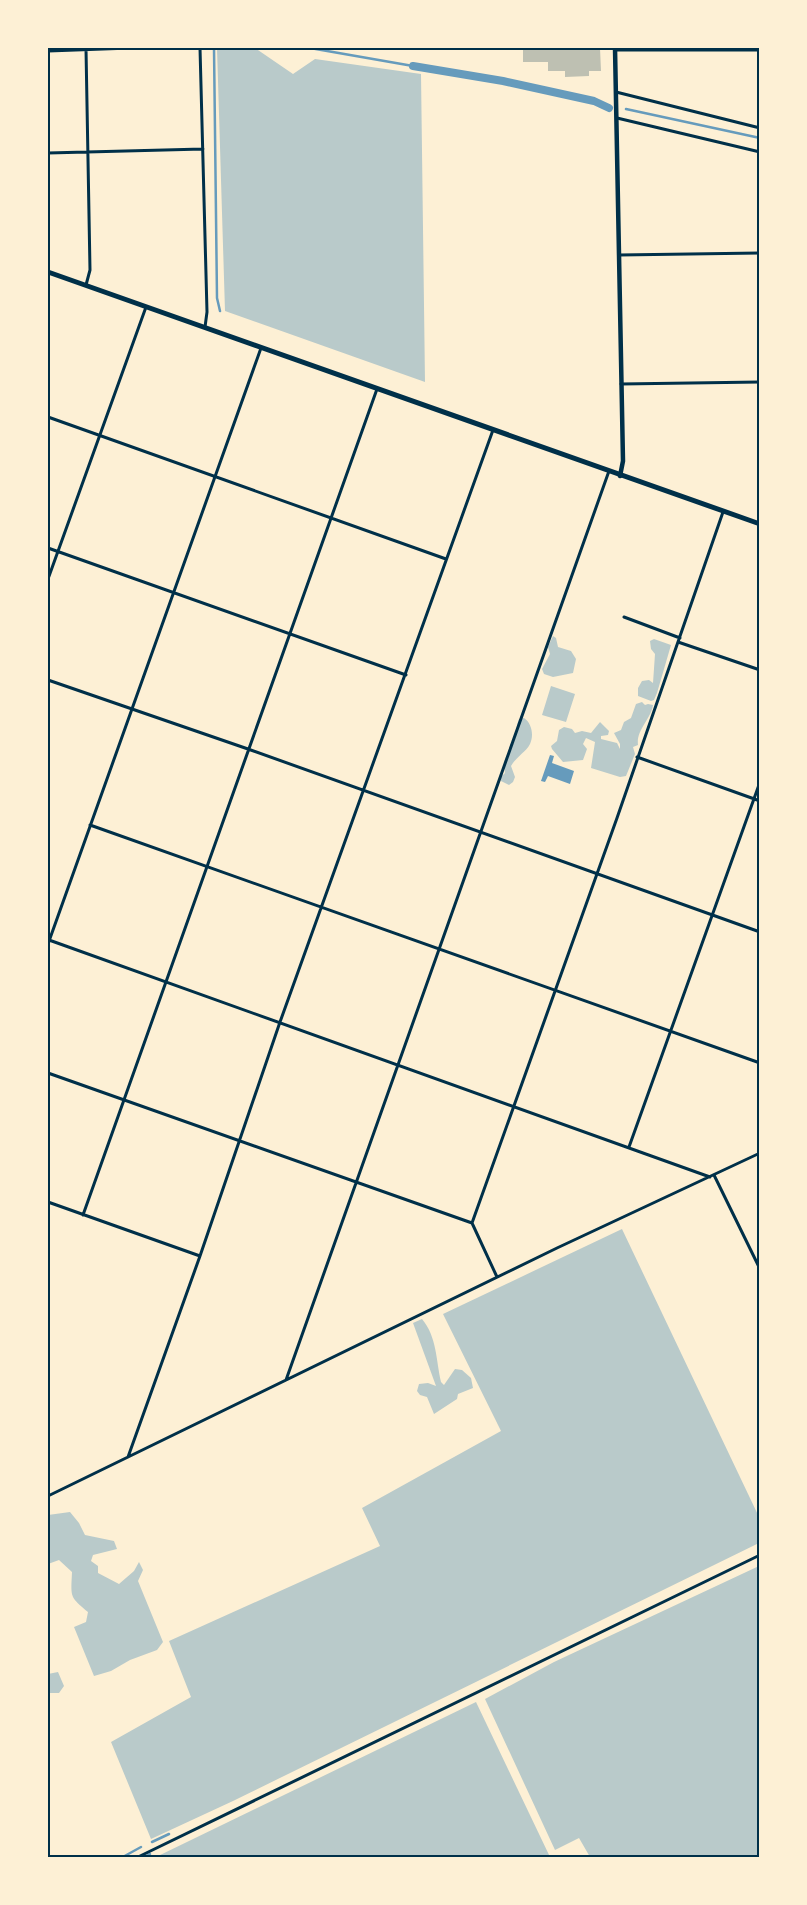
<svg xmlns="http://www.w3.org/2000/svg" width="807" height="1905" font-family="'Open Sans',sans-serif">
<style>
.green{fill:#b9caca}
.water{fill:#669bbc}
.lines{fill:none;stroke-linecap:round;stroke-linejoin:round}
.stream{stroke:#669bbc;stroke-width:2.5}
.canal{stroke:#669bbc;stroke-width:8}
.building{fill:#bec0b2}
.minor{stroke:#003049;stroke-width:3}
.secondary{stroke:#003049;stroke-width:4.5}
.trunk{stroke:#003049;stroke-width:5}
.neatline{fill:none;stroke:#003049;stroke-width:2}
</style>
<rect width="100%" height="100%" fill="#fdf0d5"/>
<path class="green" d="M217,48h38l38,26 22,-15 106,15 4,308 -200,-71z
M553,636l3,2 2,9 13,4 5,8 -3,14 -20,4 -9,-3 -2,-5 8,-15 -2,-7z
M654,639l17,6 -14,48 -3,7 -3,1 -13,-5v-8l4,-7 7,-1 4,3 2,-29 -4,-5 -1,-8z
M551,686l24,8 -9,28 -24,-7z
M642,702l3,3 3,-1 5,1c-2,14 -17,25 -15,40l-5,2 2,7 -9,22 -6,1 -29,-9 4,-26 -9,-4 -3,6 4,5 -4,11 -20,2 -11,-13 -1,-3 6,-5 2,-11 5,-3 8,2 3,4 7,-2 9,2 9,-11 9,9 -1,4 -7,1v3l16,4 3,6v-5l-6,-11 7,-3 3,-8 7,-4 5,-14z
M524,718c8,5 10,18 6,26 -4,8 -14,13 -19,22l4,11 -2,5 -4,3 -8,-4v-4l4,-4c-1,-11 -2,-14 6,-23l-1,-6h3c5,-9 2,-16 6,-25z
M622,1229l137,288v26l-526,258 -82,38 -40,-97 80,-45 -22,-56 211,-95 -18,-38 139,-77 -58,-117z
M422,1319c15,18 14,41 19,63l3,3 11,-16 7,1 9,8 2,10 -15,6 -1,5 -23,15 -7,-17 -7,-2 -3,-4 2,-7 9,-1 8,3 -23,-63z
M70,1512l9,11 6,12 29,6 3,8 -24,6 -2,6 7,5v7l21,11 15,-13 5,-9 4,8 -5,11 25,61 -6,8 -27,10 -19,11 -17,5 -20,-49 12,-5 2,-10c-19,-16 -17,-15 -16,-40l-13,-12 -11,4v-49z
M759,1566v291h-169l-11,-19 -24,12 -70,-151 69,-37z
M58,1672l6,14 -5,7h-11v-19z
M476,1702l74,155h-394z"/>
<path class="water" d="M550,755l4,1 -2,7 22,8 -4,13 -22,-8 -3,6 -4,-1z"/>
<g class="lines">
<path class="stream" d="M214,48l3,250 3,13
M310,48l103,18
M626,109l134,29
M152,1842l17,-8
M121,1858l20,-11
M143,1858l7,-4"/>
<path class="canal" d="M413,66l90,15 91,20 15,7"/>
</g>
<path class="building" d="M523,48h77l1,23h-12v5l-24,1v-6h-17v-9h-25z"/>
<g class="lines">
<path class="minor" d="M200,48l7,264 -2,15
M86,49l4,221 -4,15
M615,50h145
M48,51l83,-3
M616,92l144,36
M617,118l143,34
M48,153l155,-4
M619,255l141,-2
M621,384l139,-2
M48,417l398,142
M48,548l358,127
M48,579l98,-272
M624,617l56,21
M678,642l82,28
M48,680l200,69 512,183
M637,757l123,44
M90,825l670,238
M49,940l661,237
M48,944l213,-596
M48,1073l424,150
M629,1147l131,-365
M714,1175l46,94
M48,1202l152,54
M83,1215l294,-826
M497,1277l-25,-54 145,-405 106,-306
M286,1380l323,-909
M128,1457l72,-201 80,-234 213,-592
M48,1496l509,-248 203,-95
M136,1858l624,-303"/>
<path class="secondary" d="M615,48l8,413 -3,15"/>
<path class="trunk" d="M48,272l712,252"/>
</g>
<rect width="807" height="1905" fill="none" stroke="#fdf0d5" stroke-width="98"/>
<rect x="49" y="49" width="709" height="1807" class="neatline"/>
</svg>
